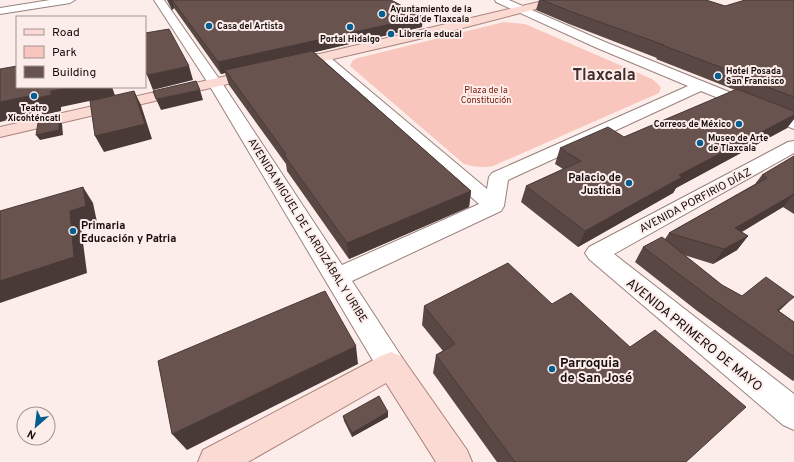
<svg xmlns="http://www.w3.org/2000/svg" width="794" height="462" font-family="Overpass,sans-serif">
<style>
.green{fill:#f8c6bc}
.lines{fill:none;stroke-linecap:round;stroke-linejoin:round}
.minor-casing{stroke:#98827d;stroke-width:2}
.major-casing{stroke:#a9837a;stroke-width:2}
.minor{fill:#fff;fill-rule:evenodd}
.major{fill:#fbdad3;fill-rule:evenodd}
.wall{fill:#594744}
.shaded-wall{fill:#493a37}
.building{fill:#68534f;stroke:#493a37}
.poi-dot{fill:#045f90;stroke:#fdedea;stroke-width:1.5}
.labels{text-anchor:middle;stroke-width:4;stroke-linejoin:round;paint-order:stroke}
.far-poi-label{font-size:9px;font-weight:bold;fill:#150d0c;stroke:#fdedea;text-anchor:start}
.far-park-label{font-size:9px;fill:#761709;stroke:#fdedea}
.poi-label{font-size:11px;font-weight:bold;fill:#150d0c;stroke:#fdedea;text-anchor:end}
.street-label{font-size:11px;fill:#150d0c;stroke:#fdedea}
.near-street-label{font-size:13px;fill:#150d0c;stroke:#fdedea}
.near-poi-label{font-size:13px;font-weight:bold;fill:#150d0c;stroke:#fdedea;text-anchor:start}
.far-town-label{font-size:16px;font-weight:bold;fill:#412e2a;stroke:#fdedea}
</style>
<rect width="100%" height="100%" fill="#fdedea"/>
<path class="green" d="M504,22l21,2 127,55 7,6 2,3 -2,5 -166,73c-11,2 -19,1 -29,-2l-114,-98 3,-6 5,-2z"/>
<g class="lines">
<defs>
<path id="minor" d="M50,0h25l-5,3 -70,11v-6z
M154,0h10l58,83 120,182 137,-61 -163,-144 -2,-3 2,-3h10l161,135 2,-12 3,-4 196,-87 -91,-38 -101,-46 -1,-2h14l96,42 189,76v11l-93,-38 -193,89 -4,26 -3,5 -149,70 49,75 4,9 -4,9 -10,4 -10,-4 -173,-291z
M794,141v12l-180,101 180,140v36l-11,-5 -194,-166 -4,-6 4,-6 199,-105z"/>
<path id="major" d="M547,0h17l-1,2 -127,33 -146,34 -5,-1 -2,-3 2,-3 5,-1z
M257,69l5,1 2,3 -2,3 -262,61v-10z
M391,352l10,4 66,94 5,12h-36l-50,-79 -138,79h-50l5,-12 178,-94z"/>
</defs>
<use href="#minor" class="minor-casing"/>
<use href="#major" class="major-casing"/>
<use href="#minor" class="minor"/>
<use href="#major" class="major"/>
</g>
<path class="wall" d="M167,0h224l31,27 -108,25 157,139 -2,16 -120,52 -62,-88 -1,-7 -57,-79 -4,-12 -4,1 -47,-66 -2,2z
M539,0h167l19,6 69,-6v119l-7,9 -111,60 -3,5 -95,54 -57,-45 5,-16 37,-17 -8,-5 5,-16 64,-11 111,-47 -79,-31 1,-1 -88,-34 -33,-14z
M794,156v58l-11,-7 -41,25 6,4 -11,14 -24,14 -29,-9 38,30 20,11 37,15 15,11v58l-1,1 -97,-71 -61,-48 8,-15 22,-8 4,-6 86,-49 7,-9z
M424,306l262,156h-189l-64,-89 3,-18 7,-4 -21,-26z
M388,412v5l-36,20 -8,-16 -1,-5z"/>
<path class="shaded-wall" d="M169,0h3l2,8 -2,2z
M423,17l-1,10 -196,46 -1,-3v3l-4,1 -3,-12z
M189,66l4,14 -40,10 -6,-15z
M70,87h42l4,11 -22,2 -33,7v4l-18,4 -2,-3 -41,10v-20z
M200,90l3,10 -42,10 -5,-11z
M134,91l7,14 11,34 -48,13 -9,-16z
M794,115v4l-7,9 -111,60 -3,5 -95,54 7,-16 94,-56z
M59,118l3,6 1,11 -23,5 -4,-5z
M83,187l10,16 4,19 -16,5 6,46 -87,30v-22z
M471,191l-2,16 -120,52 -2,-16z
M794,194l-11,13 -59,35 11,-14z
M748,236l-11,14 -24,14 11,-15z
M794,297l-15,14 -17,13 15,-14z
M356,346l2,18 -171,86 -15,-16z
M388,412v5l-36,20v-4z"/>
<path class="building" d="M172,0h219l32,17 -205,45z
M542,0h164l19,6 20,-6h49v97l-40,-15 3,-1 -95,-36h2l-92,-33z
M169,29l20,37 -42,9 -2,-6v-36z
M312,51l159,140 -124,52 -63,-88 2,-1 -61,-84z
M17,66v21h53l-19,4v4l-19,4 1,-4 -33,7v-33z
M196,81l4,9 -44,9 -3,-8z
M737,89l57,22v4l-115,60 3,2 -97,54 -59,-45 55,-25 -21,-13 48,-21 16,10z
M134,91l11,33 -50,12 -5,-35z
M59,118v12l-23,5 2,-12z
M794,156v38l-59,34 13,8 -24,13 -55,-16 98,-55 -5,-3z
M83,187l3,19 -16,5 4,46 -74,24v-70z
M662,237l60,48 20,11 24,-19 28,20 -17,13 17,12v35l-86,-61 -65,-49z
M508,263l44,41 19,-11 59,54 25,-17 91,77 -60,55h-171l-79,-107 19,-11 -31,-38z
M325,291l31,55 -184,88 -14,-73z
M379,396l9,16 -36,21 -9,-17z"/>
<g class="poi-dot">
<circle cx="382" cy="14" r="4"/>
<circle cx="209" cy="26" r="4"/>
<circle cx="350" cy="27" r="4"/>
<circle cx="391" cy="34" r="4"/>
<circle cx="718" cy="76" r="4"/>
<circle cx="34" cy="96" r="4"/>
<circle cx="739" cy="124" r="4"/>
<circle cx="700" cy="143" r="4"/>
<circle cx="629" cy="183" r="4"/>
<circle cx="73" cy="231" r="4"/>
<circle cx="552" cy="369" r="4"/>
</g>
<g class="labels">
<g class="far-poi-label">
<text x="390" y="12">Ayuntamiento de la<tspan x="390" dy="10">Ciudad de Tlaxcala</tspan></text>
<text x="217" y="29">Casa del Artista</text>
<text x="399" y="37">Librería educal</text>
<text x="350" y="42" text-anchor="middle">Portal Hidalgo</text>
<text x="726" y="74">Hotel Posada<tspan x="726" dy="10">San Francisco</tspan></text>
<text x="34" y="111" text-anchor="middle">Teatro<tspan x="34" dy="10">Xicohténcatl</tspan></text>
<text x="731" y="127" text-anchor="end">Correos de México</text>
<text x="708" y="141">Museo de Arte<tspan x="708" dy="10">de Tlaxcala</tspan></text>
</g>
<g class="far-park-label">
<text x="486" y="93">Plaza de la<tspan x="486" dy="10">Constitución</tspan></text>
</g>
<g class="poi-label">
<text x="621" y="181">Palacio de<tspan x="621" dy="13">Justicia</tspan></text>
<text x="81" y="229" text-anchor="start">Primaria<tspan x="81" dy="13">Educación y Patria</tspan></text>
</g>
<g class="street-label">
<text transform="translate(695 200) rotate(-28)" y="4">AVENIDA PORFIRIO DÍAZ</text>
<text transform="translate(308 230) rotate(58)" y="4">AVENIDA MIGUEL DE LARDIZÁBAL Y URIBE</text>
</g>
<g class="near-street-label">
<text transform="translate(695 334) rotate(39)" y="5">AVENIDA PRIMERO DE MAYO</text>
</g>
<g class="near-poi-label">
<text x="560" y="367">Parroquia<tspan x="560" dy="15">de San José</tspan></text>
</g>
<g class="far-town-label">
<text x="604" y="80">Tlaxcala</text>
</g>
</g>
<rect x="16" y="16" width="130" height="72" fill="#fdedea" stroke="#a09391"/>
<rect x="24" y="29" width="20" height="6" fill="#fbdad3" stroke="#a09391"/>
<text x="52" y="36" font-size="12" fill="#150d0c">Road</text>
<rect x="24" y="46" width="20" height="12" fill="#f8c6bc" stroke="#a09391"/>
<text x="52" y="56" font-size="12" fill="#150d0c">Park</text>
<rect x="24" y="66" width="20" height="12" fill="#68534f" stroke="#a09391"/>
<text x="52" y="76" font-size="12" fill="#150d0c">Building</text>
<g transform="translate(36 426) rotate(208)"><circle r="19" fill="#fdedea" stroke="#a09391"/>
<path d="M0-3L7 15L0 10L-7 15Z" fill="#045f90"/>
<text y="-6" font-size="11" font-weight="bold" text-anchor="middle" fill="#150d0c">N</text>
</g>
</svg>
